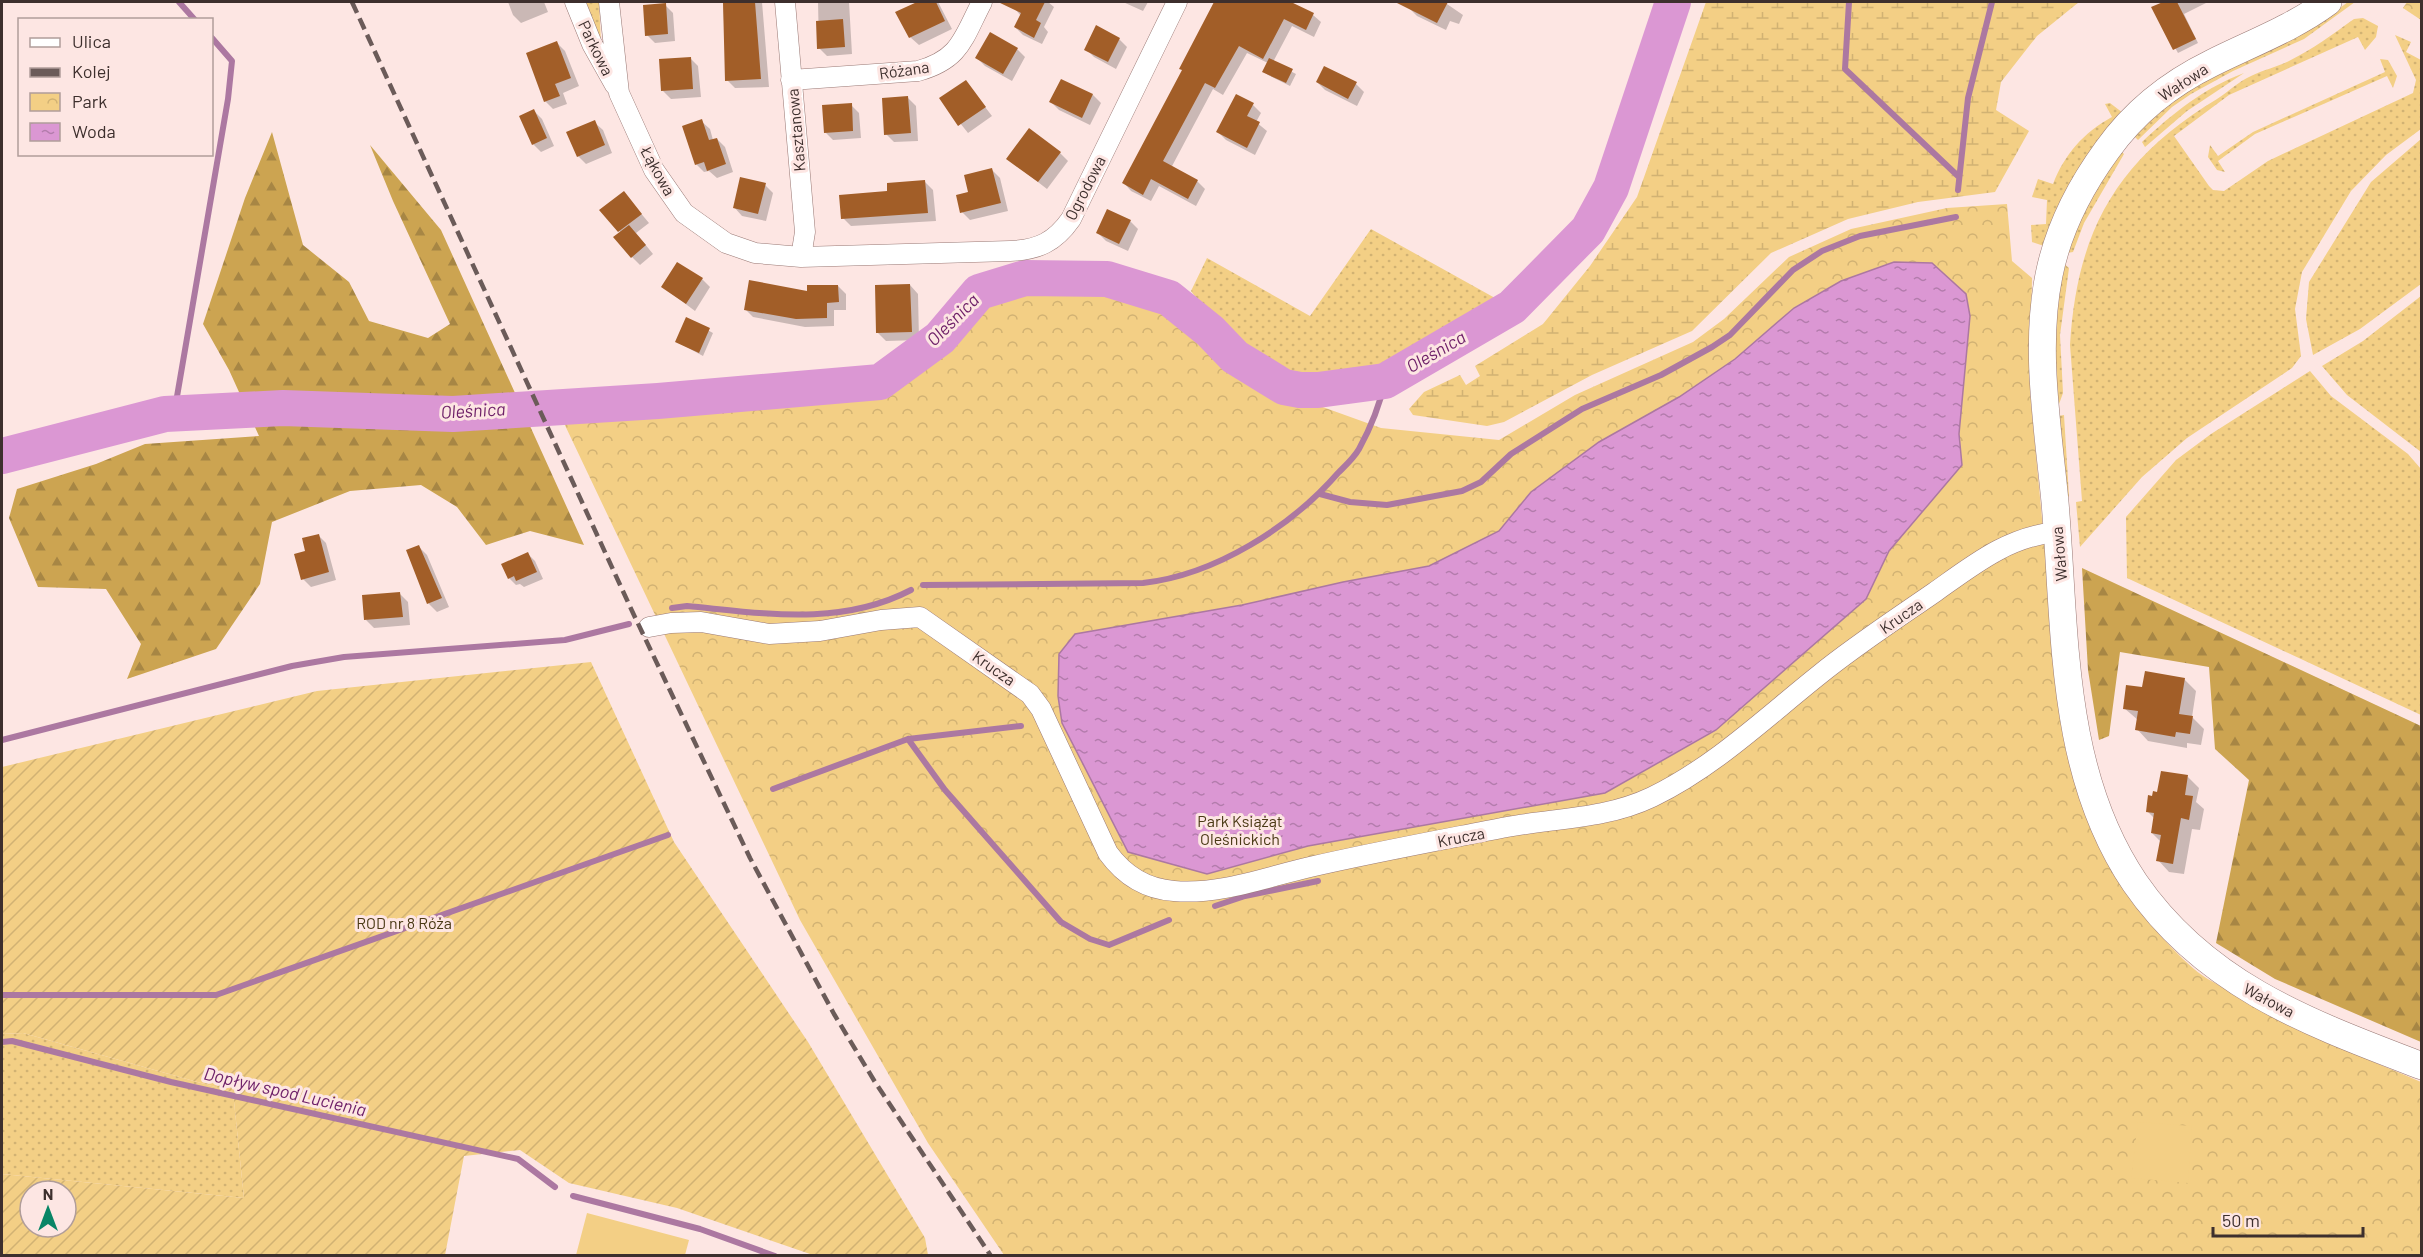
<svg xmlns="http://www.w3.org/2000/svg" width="2423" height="1257" font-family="Barlow,sans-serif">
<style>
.grass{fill:url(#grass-dots)}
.forest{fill:url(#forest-firs)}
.wetland{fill:url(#wetland-marsh)}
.park{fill:url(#park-crowns)}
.garden{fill:url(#garden-furrows);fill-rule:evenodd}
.pitch{fill:#f3cf85}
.water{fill:url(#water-ripples);stroke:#ac78a1;stroke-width:1.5}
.shadow{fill:#0003}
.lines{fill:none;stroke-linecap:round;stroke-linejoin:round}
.stream{stroke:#ac78a1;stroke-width:6}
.river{stroke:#db97d3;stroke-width:36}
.building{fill:#a25e28}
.street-casing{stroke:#9a7975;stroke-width:21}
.secondary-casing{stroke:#9a7975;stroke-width:28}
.street{stroke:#fff;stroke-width:20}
.secondary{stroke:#fff;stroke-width:27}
.rail{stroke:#6b5b59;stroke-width:4.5;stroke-dasharray:12 6;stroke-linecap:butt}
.labels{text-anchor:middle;stroke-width:6;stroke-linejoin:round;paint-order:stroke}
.street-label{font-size:16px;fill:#3d2f2d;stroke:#fde6e3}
.park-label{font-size:16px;fill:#4a3915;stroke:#fde6e3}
.water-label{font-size:18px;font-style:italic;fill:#6f2169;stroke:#fde6e3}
</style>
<defs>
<pattern id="grass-dots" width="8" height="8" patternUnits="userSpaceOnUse" patternTransform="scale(1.5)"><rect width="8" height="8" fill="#f3cf85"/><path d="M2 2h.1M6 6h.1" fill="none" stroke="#d1b273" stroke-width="1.8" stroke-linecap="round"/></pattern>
<pattern id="forest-firs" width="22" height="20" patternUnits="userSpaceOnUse" patternTransform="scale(1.5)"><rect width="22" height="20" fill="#cca451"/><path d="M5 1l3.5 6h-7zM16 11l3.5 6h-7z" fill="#a78644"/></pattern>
<pattern id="wetland-marsh" width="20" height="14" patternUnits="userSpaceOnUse" patternTransform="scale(1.5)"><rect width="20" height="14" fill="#f3cf85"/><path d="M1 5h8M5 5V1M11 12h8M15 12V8" fill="none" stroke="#d1b273"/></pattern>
<pattern id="park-crowns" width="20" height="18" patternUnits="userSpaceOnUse" patternTransform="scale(1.5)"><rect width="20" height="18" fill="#f3cf85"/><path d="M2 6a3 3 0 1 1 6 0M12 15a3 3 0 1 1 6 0" fill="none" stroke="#d1b273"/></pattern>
<pattern id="garden-furrows" width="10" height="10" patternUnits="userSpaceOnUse" patternTransform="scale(1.5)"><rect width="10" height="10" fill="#f3cf85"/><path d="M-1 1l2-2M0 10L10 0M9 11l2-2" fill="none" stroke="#d1b273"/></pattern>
<pattern id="water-ripples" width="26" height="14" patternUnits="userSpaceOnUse" patternTransform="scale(1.5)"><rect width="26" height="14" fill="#db97d3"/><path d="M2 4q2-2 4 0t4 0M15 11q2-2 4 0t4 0" fill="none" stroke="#b37cac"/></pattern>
</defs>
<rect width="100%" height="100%" fill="#fde6e3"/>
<path class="grass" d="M582,2h17l2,42z
M2348,2h7l-51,37 -71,32 -42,23 -19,13 -34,33 -4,-4c52,-57 131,-87 199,-123z
M2363,18l15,8 -2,11 -11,13 -7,-13 -129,58 -55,41 35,50 4,4 11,1 44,-30 145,-68 3,-13 -21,-45 16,7 -5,10 15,8v69l-35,26 -35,36 -49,81 -7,37 6,47 -9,12 -105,70 -45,39 -62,70 -4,-45 6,-1 -12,-156c7,-116 48,-186 147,-246 11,-7 22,-18 34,-23 12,-6 26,-9 38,-15 24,-12 44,-27 65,-42z
M2380,59l8,1 9,16 -4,12 -6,-12 -132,58 -37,27 7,11 -8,-2 -9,-13 2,-12 8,11 35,-24 132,-60z
M2244,73l-57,38 -42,36 -3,-5c31,-29 62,-54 102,-69z
M2110,103l13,10 -79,133 -12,-4 -1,-17 15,-1 1,-24 -15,-3 6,-18 15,5c11,-29 31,-52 59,-67l-7,-13z
M2421,139v145l-61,45 -47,26 -7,-36 3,-37 62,-100z
M2121,151l3,3 -40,69 -11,29 -6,1 19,-47z
M1371,229l124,69c-58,37 -129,101 -203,78 -14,-5 -28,-15 -39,-24 -23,-16 -46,-38 -62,-61l16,-33 103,58z
M2063,263l6,5 -9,67 3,58 -5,14 -5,-72z
M2421,296v156l-74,-57 -25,-29 41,-25z
M2310,371l21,25 77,58 13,15v246l-294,-137 -1,-61 50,-57 35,-26z
M2064,415l5,81 -2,2 -9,-82z
M23,1033l210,59 11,106 -242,-24v-140z"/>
<path class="forest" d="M272,132l31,113 46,37 20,39 59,17 22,-14 -57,-123 -23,-56 71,85 143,315 -54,-14 -44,14 -29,-38 -36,-22 -71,6 -78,31 -12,62 -44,65 -89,30 14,-35 -35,-55 -68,-2 -29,-69 8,-29 79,-25 49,-20 114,-8 -30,-66 -26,-46 42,-126z
M2082,568l339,158v316l-146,-63 -59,-36 33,-163 -34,-31 -6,-82 -89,-15 -11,84 -10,4 -11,-70z"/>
<path class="wetland" d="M1706,2h373l-42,34 -36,46 -5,28 33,21 -34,61 -77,10 -70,17 -77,34 -79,78 -100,44 -88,47 -17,4 -74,-11 -4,-6 15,-17 36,-17 6,10 14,-9 -5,-10 68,-42 47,-58 47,-69z"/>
<path class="park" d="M2407,2h14v18l-18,-12z
M2007,204l5,57 20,17 -2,113 32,340c22,89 61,176 132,238 11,10 26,16 39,24 59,37 125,62 188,89v174l-1417,-1 -76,-112 -128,-223 -238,-501 326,-29 105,-92 79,-12 62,7 38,20 52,41 57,38 100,36 118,12 76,-45 118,-53 31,-23 65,-62 62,-28 96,-21z"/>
<path class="garden" d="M591,662l83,180 134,200 117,196 3,17h-115l-136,-47 -108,-25 -49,-33 -56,6 -19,99h-443v-81l242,24 -11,-106 -210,-59 -21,1v-267l315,-76zM30,1191h36v36h-36z"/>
<path class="pitch" d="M2138,1122l54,4 -4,57 -57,-5z
M587,1213l102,27 -4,15h-109z"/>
<path class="water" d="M1894,262l38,1 34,31 4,22 -11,118 3,31 -73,86 -23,48 -150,131 -111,63 -297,53 -101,28 -79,-22 -66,-129 -4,-27 1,-42 16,-20 167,-29 101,-23 86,-16 70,-35 32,-39 68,-50 80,-45 56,-38 59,-51 47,-27z"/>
<path class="shadow" d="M508,2h36l4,10 -27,11 -8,-8z
M723,2h39l7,85 -34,1 -8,-8z
M818,2h31l3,52 -25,2 -8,-8z
M921,2h17l14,27 -33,16 -9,-8 -12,-25z
M1017,2h31l6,5 -10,20 4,5 -6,12 -19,-9 -8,-8 6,-11 -7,-8z
M1123,2h25l-5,9z
M1215,2h72l26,13 8,7 -7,15 -22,-11 -19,36 23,12 -6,12 -22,-11 -4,-3 4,-9 -21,-10 -24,42 -10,-6 -42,79 26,13 8,8 -9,17 -37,-20 -8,15 -20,-10 -7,-8 59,-112 -2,-3z
M1412,2h32l19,13 -4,9 -9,-3 -4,9 -29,-14 -8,-8z
M2166,2h42l-24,12 14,29 -20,10 -25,-45z
M665,5l8,8 2,28 -20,2 -8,-8z
M1119,39l8,8 -11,22 -22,-12 -8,-8z
M557,43l8,8 14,35 -16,7 4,11 -14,5 -8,-8z
M1017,49l8,8 -13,24 -27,-15 -8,-8z
M690,58l8,8 3,31 -30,2 -8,-8z
M1061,81l32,14 8,8 -11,22 -31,-15 -8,-8z
M966,82l26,34 -24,17 -27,-34z
M1317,82l39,2 8,8 -7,14 -32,-16z
M908,98l8,8 2,35 -24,1 -8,-8z
M851,105l8,8 2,25 -28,2 -8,-8z
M1253,105l8,8 -5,9 11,9 -12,24 -29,-15 -8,-8z
M534,111l8,8 12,27 -13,6 -8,-8z
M701,121l9,8 3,11 4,-1 8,8 8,25 -16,6 -8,-7 -5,1 -8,-8z
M594,122l9,8 9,23 -26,11 -8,-8z
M1060,153l8,8 -21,28 -39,-30z
M992,170l8,8 8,33 -38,9 -8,-8 8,-19z
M925,182l8,8 3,31 -85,5 -8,-8 46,-26z
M765,185l8,8 -7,28 -24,-5 -8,-9z
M624,193l25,30 -13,10 17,21 -13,11 -8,-8 -11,-24 -20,-22z
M1130,221l8,8 -10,22 -22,-10 -8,-8z
M702,279l8,8 -15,24 -32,-24z
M910,285l8,9 1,46 -33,1 -8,-8z
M838,286l8,8v16h-12v16l-29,1 -52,-10 -8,-8z
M687,319l26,14 -10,23 -26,-14z
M318,535l8,8 10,37 -25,7 -8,-8 4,-27z
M419,547l8,8 22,52 -12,5 -8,-8 -21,-53z
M528,554l7,7 8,18 -19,8 -4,-3 -4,1 -7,-7z
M400,594l8,8 2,23 -36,3 -8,-8z
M2184,679l12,12 -4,26 12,12 -3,16 -14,-2v5l-39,-7 -11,-12 1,-9 -14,-12 20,-19z
M2188,777l11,11 -3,14 8,7 -4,21 -8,-1 -8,45 -15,-2 -11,-12 3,-18 -9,-9 3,-14 -8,-8 6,-14z"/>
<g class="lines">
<path class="stream" d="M179,2l16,18
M1849,2l-4,67 114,108
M1958,190l10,-92 24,-96
M174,414l54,-315 4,-38 -20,-23
M1320,494l30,8 37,3 75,-14 19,-9 30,-28 71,-45 79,-34 51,-28 18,-12 63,-65 29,-19 38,-15 96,-19
M923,585l220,-2c72,-8 148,-56 195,-110 7,-7 16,-15 21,-24 11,-20 21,-45 26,-68
M672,608l15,-2c75,7 153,21 224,-16
M908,739l37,51 116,132 29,17 19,6 60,-25
M2,740l290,-74 52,-9 221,-17 64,-16
M773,789l135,-50 113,-13
M1215,906l30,-10 73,-15
M2,995h214l452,-160
M2,1042l10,-1 159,41 347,77 37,28
M573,1196l127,33 75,27"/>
<path class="river" d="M2,456l163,-42 118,-6 170,6 205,-13 222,-19 60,-44 39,-46 46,-14 82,1 62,19 41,33 25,26 49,30 16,3h18l67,-9 127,-74 76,-77 23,-42 62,-186"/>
</g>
<path class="building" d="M723,2h32l6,77 -36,2z
M917,2h19l9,19 -36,17 -14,-26z
M998,2h47l-9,18 5,3 -7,15 -20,-11 7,-14z
M1214,2h77l23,11 -8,17 -22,-11 -21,40 -24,-13 -24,42 -10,-5 -42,78 35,19 -10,19 -37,-20 -8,16 -21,-12 60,-113 -3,-1z
M1395,2h53l-11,21z
M2163,2h14l19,37 -23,11 -22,-43z
M666,3l2,31 -23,2 -2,-31z
M843,19l2,28 -28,2 -1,-28z
M1096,25l24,13 -12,24 -24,-12z
M990,32l28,16 -15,26 -28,-16z
M557,41l14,37 -16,6 5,12 -16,6 -18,-49z
M691,57l2,32 -32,2 -2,-32z
M1269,58l24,11 -7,14 -24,-11z
M1324,66l33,16 -9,17 -32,-17z
M1061,79l32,15 -11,24 -33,-16z
M966,80l20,27 -28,19 -19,-28z
M1236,94l18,9 -7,13 13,6 -13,26 -31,-16z
M908,96l3,37 -27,2 -2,-37z
M852,103l1,28 -29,2 -2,-28z
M534,109l13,29 -15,7 -13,-29z
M702,119l7,21 8,-2 9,26 -19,7 -3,-9 -9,3 -13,-39z
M595,120l10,25 -28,12 -11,-25z
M1029,128l32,24 -23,30 -32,-23z
M992,168l9,35 -41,10 -4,-18 12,-3 -4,-17z
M740,177l26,6 -8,31 -25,-6z
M925,180l3,33 -87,6 -2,-24 48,-4v-8z
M624,191l18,23 -24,18 -19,-22z
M1107,209l24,11 -12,24 -23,-11z
M629,225l17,20 -15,13 -18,-21z
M677,262l26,16 -17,26 -25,-17z
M749,280l58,11v-6h31l1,17 -12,1v15l-31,1 -52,-9z
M910,284l2,48 -36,1 -1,-48z
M686,317l24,11 -11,25 -24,-11z
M319,534l10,38 -28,8 -7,-26 11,-3 -3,-13z
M419,545l23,53 -15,6 -21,-54z
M528,552l9,20 -21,9 -2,-5 -6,3 -7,-15z
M400,592l3,25 -39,3 -2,-25z
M2145,671l40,7 -6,36 14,2 -3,18 -14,-2 -1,5 -40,-7 3,-19 -15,-2 3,-24 16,2z
M2161,771l27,4 -3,20 8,1 -4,24 -8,-2 -8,46 -17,-3 5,-26 -10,-2 3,-20 -8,-1 2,-17 4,1 1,-5 4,1z"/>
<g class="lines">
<defs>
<path id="street" d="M575,2l17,42 23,41
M609,2l10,91 35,77 30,43 42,30 29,10 46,4 209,-6c28,-1 45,-9 61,-32l106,-217
M785,2l20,230 -4,25
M791,80l127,-9c43,-12 45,-33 64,-69
M649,627l22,-4 30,-1 68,12 51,-3 61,-11 39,-3 110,77 11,15 67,144c16,22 38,36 66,38 46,4 92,-14 136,-24 65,-15 131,-27 197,-40 49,-9 99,-8 145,-30 62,-30 113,-79 167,-122 37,-30 77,-56 116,-83 38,-27 74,-56 122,-60"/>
<path id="secondary" d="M2328,2c-35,26 -76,41 -116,61 -41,20 -78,49 -105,87 -27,37 -49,80 -58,125 -15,74 -1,153 6,227 11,129 4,269 80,381 71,103 175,140 287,183"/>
</defs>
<use href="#street" class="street-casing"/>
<use href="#secondary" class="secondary-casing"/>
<use href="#street" class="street"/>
<use href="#secondary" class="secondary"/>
<path class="rail" d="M352,2l281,611 117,245 84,156 41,68 116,174"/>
</g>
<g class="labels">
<g class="street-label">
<text transform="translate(596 48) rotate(64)" y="6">Parkowa</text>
<text transform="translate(904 70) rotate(-8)" y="6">Różana</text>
<text transform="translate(2183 82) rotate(-33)" y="6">Wałowa</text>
<text transform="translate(796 130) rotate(-95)" y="6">Kasztanowa</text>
<text transform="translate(658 171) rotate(61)" y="6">Łąkowa</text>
<text transform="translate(1085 188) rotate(-63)" y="6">Ogrodowa</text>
<text transform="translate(2059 554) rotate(-95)" y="6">Wałowa</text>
<text transform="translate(1901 616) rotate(-35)" y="6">Krucza</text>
<text transform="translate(994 668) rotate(35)" y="6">Krucza</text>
<text transform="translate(1461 837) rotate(-11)" y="6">Krucza</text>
<text transform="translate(2269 1000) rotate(28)" y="6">Wałowa</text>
</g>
<g class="park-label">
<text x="1240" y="827">Park Książąt<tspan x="1240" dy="18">Oleśnickich</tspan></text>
<text x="404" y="929">ROD nr 8 Róża</text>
</g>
<g class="water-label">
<text transform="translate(953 320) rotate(-45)" y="6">Oleśnica</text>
<text transform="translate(1436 352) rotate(-30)" y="6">Oleśnica</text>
<text transform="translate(473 411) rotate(-3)" y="6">Oleśnica</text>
<text transform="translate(285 1092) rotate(13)" y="6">Dopływ spod Lucienia</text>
</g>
</g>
<rect width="2423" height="1257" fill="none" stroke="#3d2f2d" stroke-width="6"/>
<rect x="18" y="18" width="195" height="138" fill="#fde6e3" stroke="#b09d9a" stroke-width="1.5"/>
<rect x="30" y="38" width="30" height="9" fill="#ffffff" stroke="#b09d9a" stroke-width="1.5"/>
<text x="72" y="48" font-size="18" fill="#3d2f2d">Ulica</text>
<rect x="30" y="68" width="30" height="9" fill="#6b5b59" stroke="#b09d9a" stroke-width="1.5"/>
<text x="72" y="78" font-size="18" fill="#3d2f2d">Kolej</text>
<rect x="30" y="93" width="30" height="18" fill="url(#park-crowns)" stroke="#b09d9a" stroke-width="1.5"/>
<text x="72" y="108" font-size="18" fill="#3d2f2d">Park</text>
<rect x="30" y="123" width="30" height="18" fill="url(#water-ripples)" stroke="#b09d9a" stroke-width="1.5"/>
<text x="72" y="138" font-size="18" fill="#3d2f2d">Woda</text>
<g transform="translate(48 1209)"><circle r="28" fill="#fde6e3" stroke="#b09d9a" stroke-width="1.5"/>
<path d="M0-4.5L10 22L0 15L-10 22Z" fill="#098566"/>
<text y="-9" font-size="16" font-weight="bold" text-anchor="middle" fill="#3d2f2d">N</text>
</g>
<path d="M2213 1227v9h150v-9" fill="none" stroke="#3d2f2d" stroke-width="3"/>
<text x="2222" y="1227" font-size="18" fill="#3d2f2d" stroke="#fde6e3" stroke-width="4.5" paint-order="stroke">50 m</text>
</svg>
